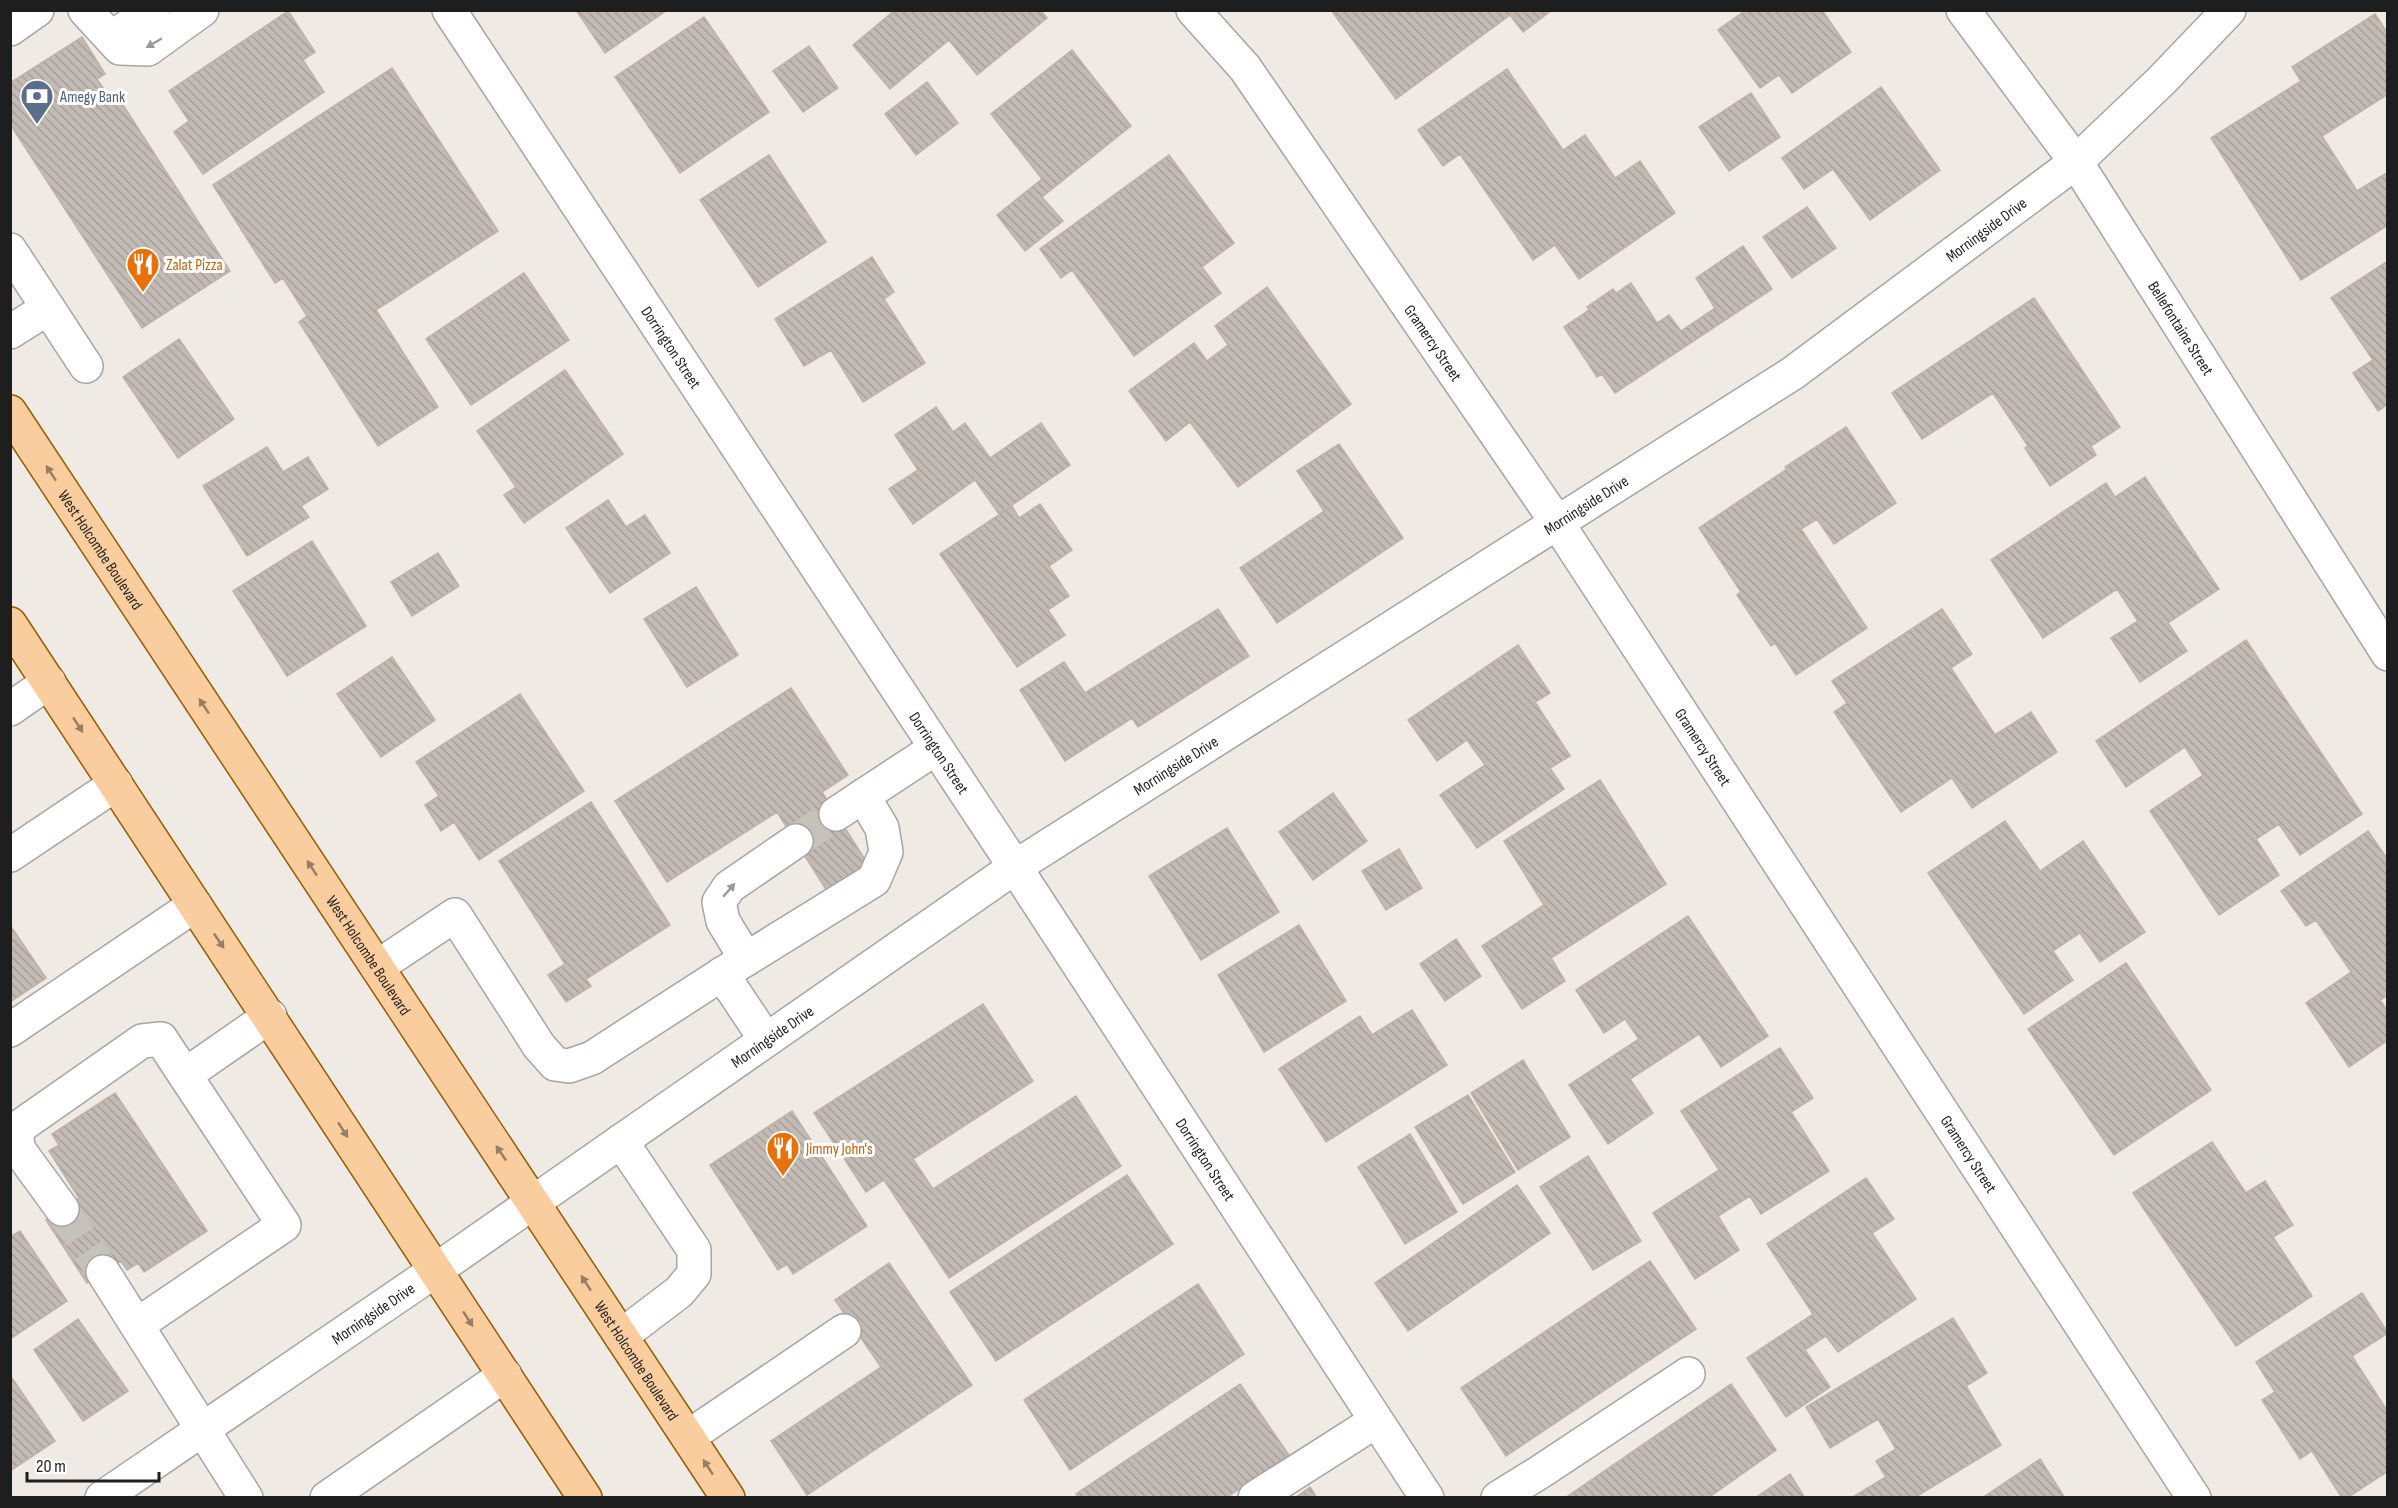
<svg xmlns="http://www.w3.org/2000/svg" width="2398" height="1508" font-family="'Sofia Sans Condensed',sans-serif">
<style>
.building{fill:url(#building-back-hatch);stroke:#c0b0a7;stroke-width:1.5}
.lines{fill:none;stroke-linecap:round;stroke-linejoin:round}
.minor-tunnel{stroke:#c5c2bc;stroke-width:33;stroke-dasharray:33 16;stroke-linecap:butt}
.minor-casing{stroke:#a5a5a5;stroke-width:36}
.major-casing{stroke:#965c02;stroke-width:36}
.minor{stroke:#fff;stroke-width:33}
.major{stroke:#facd9e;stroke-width:33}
.oneway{fill:#9a9a9a}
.oneway2{fill:#977e64}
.labels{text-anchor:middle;stroke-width:6;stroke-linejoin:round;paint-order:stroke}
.service-label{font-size:16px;fill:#4e5e75;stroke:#fff;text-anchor:start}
.street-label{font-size:16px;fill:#1e1e1e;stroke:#fff}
.food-label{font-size:16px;fill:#c56008;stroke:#fff;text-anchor:start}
</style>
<defs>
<pattern id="building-back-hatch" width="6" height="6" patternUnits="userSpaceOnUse" patternTransform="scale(1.5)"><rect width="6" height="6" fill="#c3bab4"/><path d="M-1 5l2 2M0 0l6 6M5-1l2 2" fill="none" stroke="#a79f9a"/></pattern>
</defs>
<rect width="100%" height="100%" fill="#efebe4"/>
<path class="building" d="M576,10h89l1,1 -61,42z
M895,10h145l7,8 -70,57 -28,-35 -59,49 -37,-44z
M1331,10h221l-29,22 -13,-17 -114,84z
M1746,10h76l29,42 -59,41 -13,-18 -19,13 -42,-58z
M288,11l27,41 -12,8 21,32 -121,82 -29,-42 15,-11 -20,-30z
M2375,14l13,20v60l-66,42 35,55 31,-19v53l-87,55 -90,-142 90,-57 -9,-14z
M704,17l65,95 -89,61 -65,-96z
M82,37l23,37 -8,5 15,22 6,-4 112,174 -88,57 -132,-204v-41z
M809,46l29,42 -35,24 -30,-41z
M1072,50l59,76 -89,71 21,24 -38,30 -28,-36 45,-36 -51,-65z
M392,68l106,163 -122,79 62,97 -60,39 -79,-124 8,-6 -24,-38 -8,5 -62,-98z
M1507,69l56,81 22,-15 30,43 25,-17 35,52 -96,66 -24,-34 -22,15 -73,-106 -17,12 -25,-36z
M927,82l31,41 -42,32 -31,-41z
M1881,87l59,83 -70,50 -37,-51 -29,20 -22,-31z
M1751,93l29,44 -51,34 -30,-44z
M769,155l57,87 -68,45 -58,-87z
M1169,155l65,88 -32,24 19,26 -87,63 -62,-86 -11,8 -21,-29z
M1807,207l29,41 -44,30 -29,-41z
M1743,246l29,43 -157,104 -13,-19 -5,3 -33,-50 25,-17 -2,-3 26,-18 3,4 15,-10 26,40 12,-8 12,16 34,-23 -19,-30z
M872,257l22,35 -10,7 41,64 -62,39 -32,-52 -27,16 -29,-47z
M2388,261v143l-10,7 -25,-38 20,-13 -42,-62z
M524,273l45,67 -98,65 -45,-66z
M1267,287l84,117 -113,83 -48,-65 -24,19 -37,-50 65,-48 13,18 21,-16 -13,-19z
M2034,298l86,129 -29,19 5,9 -46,31 -25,-38 3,-2 -35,-53 -71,46 -30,-46z
M179,339l55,80 -56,39 -55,-81z
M565,370l58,84 -99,69 -20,-28 12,-8 -39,-56z
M936,407l17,25 12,-9 25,35 51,-35 29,42 -71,49 -24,-34 -62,44 -24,-35 29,-19 -23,-35z
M1846,427l50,76 -62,41 -17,-25 -16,10 66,99 -71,47 -21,-32 -4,3 -34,-51 4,-3 -42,-64 88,-59 -2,-2z
M1339,444l64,94 -126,85 -37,-55 84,-57 -27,-40z
M267,447l16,25 25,-15 20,32 -27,17 8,11 -62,39 -44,-70z
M2145,477l74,112 -51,34 19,28 -47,31 -29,-44 27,-17 -21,-32 -74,49 -52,-78 115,-77 9,14z
M608,500l18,27 19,-12 25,38 -60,40 -44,-65z
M1040,504l32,46 -23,16 20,30 -21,14 17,25 -48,32 -77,-113 72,-48 7,12z
M312,541l54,85 -79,50 -54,-85z
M438,553l21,33 -47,30 -21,-34z
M696,587l42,68 -51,32 -43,-68z
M1218,609l31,47 -111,71 -6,-9 -67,43 -45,-71 44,-28 21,31z
M1942,609l30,45 -21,14 44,67 36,-23 26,40 -85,56 -20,-30 -51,34 -67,-100 13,-9 -15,-22z
M2246,640l116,174 -62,41 -21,-31 -23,15 23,36 -60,40 -69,-104 53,-36 -18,-28 -59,40 -30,-46z
M1518,645l32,48 -15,9 35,54 -20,12 14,21 -87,59 -37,-53 45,-30 -18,-25 -30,21 -29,-41z
M392,657l43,63 -54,37 -44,-63z
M791,688l57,87 -26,17 51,80 -41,27 -55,-87 -110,70 -52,-81z
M520,694l64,97 -105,69 -25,-38 -13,9 -16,-26 14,-9 -23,-34z
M1600,780l66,104 -115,74 14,23 -43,28 -40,-63 62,-41 -40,-64z
M1333,793l34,48 -54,39 -34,-48z
M591,802l79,123 -84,54 5,7 -25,16 -18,-27 17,-11 -66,-103z
M2005,821l35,50 43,-30 62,91 -45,30 -20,-29 -27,18 20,29 -49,34 -96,-141z
M1227,828l52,84 -78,48 -52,-84z
M2368,831l20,29v135l-8,5 8,11v29l-39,27 -43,-64 45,-31 -35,-52 -10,6 -25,-35z
M1399,849l23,39 -36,22 -24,-39z
M1688,916l80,120 -47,31 -22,-33 -69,45 23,34 -45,31 -39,-59 70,-46 -14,-20 -21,14 -28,-43z
M10,925l36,53 -36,24z
M1299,925l47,76 -82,51 -46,-77z
M1456,939l25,37 -36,25 -25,-37z
M2126,963l85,127 -97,65 -86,-126z
M983,1004l50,77 -120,78 20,30 143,-93 45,70 -172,112 -65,-98 -18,12 -52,-79z
M1412,1010l35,55 -121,77 -47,-73 81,-53 12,19z
M1780,1048l33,50 -22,14 38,59 -68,43 -11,-18 -32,20 21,34 -44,29 -42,-66 66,-43 -38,-59z
M1523,1060l47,77 -52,33 -47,-77z
M115,1093l92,138 -63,41 -6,-9 -11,7 -6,-9 -34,22 -41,-63 33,-22 -30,-47 10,-6 -7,-11z
M1468,1095l47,77 -52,32 -48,-77z
M792,1111l75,115 -74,48 -6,-10 -9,6 -68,-105z
M1410,1134l47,78 -52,32 -47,-77z
M2212,1142l34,51 19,-12 28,44 -20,12 39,59 -76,50 -103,-153z
M1588,1156l53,85 -48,29 -53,-83z
M1127,1175l46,69 -177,117 -46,-69z
M1866,1178l28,41 -22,14 44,66 -78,53 -12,-16 -21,14 25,37 -44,30 -39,-59 66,-44 -46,-70z
M1517,1185l33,48 -142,98 -33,-48z
M20,1231l47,70 -57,38v-102z
M1650,1261l46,68 -190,127 -45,-68z
M889,1263l83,122 -165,110 -36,-54 110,-74 -46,-67z
M1198,1284l46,70 -174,116 -46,-70z
M2362,1293l26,40 -36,23 34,53 2,-2v64l-41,27h-5l-30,-47 -12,8 -38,-59 13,-8 -19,-30z
M1953,1318l34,55 -21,13 35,59 -87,53h-63l35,-21 -10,-16 20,-12 -18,-30 -48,29 -24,-41z
M78,1319l50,72 -45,30 -49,-71z
M10,1375l45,66 -45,30z
M1240,1384l49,71 -63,43h-148l-2,-4z
M1731,1384l45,66 -68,48h-143z
M2040,1459l25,39h-83z
M1790,1474l15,24h-50z
M1310,1487l7,11h-22z"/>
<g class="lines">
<path class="minor-tunnel" d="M796,841l40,-27
M62,1209l41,63"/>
<defs>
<g id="minor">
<path d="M85,10l35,38 28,1 54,-39"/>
<path id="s1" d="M449,10l566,857 412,631"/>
<path id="s2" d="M1193,10l52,58 313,456 636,974"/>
<path id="s3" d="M1963,10l113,152 312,492"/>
<path d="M10,29l27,-19"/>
<path d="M111,38l42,-28"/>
<path d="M10,250l76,116"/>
<path d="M10,332l38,-24"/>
<path d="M10,709l39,-27"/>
<path d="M836,814l27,-18"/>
<path d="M10,855l106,-71"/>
<path d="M746,959l-23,-38 -4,-19 10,-15 67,-46"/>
<path d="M377,967l78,-52 84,131 16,18 14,2 23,-8 130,-84 152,-94 12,-28 -4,-24 -19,-32 73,-48"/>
<path d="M722,974l44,66"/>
<path d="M10,1030l185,-125"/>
<path d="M185,1075l85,-59"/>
<path d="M62,1209l-43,-59 -3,-15 6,-10 120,-84 19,-2 123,186 -147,100"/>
<path d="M103,1272l143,226"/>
<path d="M621,1336l58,-44 15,-18v-24l-73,-109"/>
<path d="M688,1437l156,-106"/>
<path id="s4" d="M102,1498l334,-228 579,-403 778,-494 283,-211 85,-81 68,-71"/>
<path d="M327,1498l178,-123"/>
<path d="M1255,1498l121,-77"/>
<path d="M1498,1498l42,-26 148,-98"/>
</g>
<g id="major">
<path id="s5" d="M10,412l718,1086"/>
<path d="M10,624l575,874"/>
</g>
</defs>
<use href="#minor" class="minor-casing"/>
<use href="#major" class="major-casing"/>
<use href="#minor" class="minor"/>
<use href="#major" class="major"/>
</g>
<defs><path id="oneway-solid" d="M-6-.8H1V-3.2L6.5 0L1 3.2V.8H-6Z" transform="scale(1.5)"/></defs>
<g class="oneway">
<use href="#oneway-solid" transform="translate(154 43) rotate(150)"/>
<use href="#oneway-solid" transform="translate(729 890) rotate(-49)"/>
</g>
<g class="oneway2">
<use href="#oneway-solid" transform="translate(51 473) rotate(-123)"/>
<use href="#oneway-solid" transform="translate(204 706) rotate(-123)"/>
<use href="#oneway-solid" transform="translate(78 725) rotate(57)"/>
<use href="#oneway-solid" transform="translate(312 868) rotate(-123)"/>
<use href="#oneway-solid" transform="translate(219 941) rotate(56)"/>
<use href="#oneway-solid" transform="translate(343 1130) rotate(57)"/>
<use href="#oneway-solid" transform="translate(501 1153) rotate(-124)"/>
<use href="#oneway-solid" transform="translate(586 1283) rotate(-123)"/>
<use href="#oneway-solid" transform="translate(468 1319) rotate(57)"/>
<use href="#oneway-solid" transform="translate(708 1467) rotate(-123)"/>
</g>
<defs>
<symbol id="bank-pin" viewBox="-11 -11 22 30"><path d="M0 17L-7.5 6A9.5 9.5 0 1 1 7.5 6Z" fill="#5c6f8a" stroke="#fff"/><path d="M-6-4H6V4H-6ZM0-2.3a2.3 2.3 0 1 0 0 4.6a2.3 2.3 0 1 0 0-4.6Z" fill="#fff"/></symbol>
<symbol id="restaurant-pin" viewBox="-11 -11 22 30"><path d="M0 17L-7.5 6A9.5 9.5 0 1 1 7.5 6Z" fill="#e8710a" stroke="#fff"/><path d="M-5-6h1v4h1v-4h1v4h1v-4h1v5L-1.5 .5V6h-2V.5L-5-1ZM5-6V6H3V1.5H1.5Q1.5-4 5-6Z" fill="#fff"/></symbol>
</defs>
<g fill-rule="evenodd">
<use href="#bank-pin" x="18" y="77" width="38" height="52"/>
<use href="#restaurant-pin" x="124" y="245" width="38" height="52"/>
<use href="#restaurant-pin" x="764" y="1129" width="38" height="52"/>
</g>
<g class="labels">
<g class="service-label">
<text x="60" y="102">Amegy Bank</text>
</g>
<g class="street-label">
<text dy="6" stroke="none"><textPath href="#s4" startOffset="2272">Morningside Drive</textPath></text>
<text dy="6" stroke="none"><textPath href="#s3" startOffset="386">Bellefontaine Street</textPath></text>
<text dy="6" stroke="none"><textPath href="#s2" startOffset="411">Gramercy Street</textPath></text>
<text dy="6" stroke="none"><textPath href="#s1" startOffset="404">Dorrington Street</textPath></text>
<text dy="6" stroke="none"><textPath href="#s4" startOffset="1786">Morningside Drive</textPath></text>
<text dy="6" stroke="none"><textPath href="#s5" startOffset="165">West Holcombe Boulevard</textPath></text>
<text dy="6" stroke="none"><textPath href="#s2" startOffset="897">Gramercy Street</textPath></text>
<text dy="6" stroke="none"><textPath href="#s1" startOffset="890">Dorrington Street</textPath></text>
<text dy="6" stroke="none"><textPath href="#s4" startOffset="1300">Morningside Drive</textPath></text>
<text dy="6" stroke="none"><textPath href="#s5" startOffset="651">West Holcombe Boulevard</textPath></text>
<text dy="6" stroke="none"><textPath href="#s4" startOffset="814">Morningside Drive</textPath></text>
<text dy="6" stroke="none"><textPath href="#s2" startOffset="1383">Gramercy Street</textPath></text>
<text dy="6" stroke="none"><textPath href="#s1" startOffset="1376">Dorrington Street</textPath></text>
<text dy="6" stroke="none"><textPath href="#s4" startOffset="328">Morningside Drive</textPath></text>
<text dy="6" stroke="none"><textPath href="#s5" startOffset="1137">West Holcombe Boulevard</textPath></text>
</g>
<g class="food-label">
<text x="166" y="270">Zalat Pizza</text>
<text x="806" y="1154">Jimmy John's</text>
</g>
</g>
<rect width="2398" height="1508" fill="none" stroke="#1e1e1e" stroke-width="24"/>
<path d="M27 1472v9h132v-9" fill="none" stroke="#1e1e1e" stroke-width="3"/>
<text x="36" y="1472" font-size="18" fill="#1e1e1e" stroke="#ffffff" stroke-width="4.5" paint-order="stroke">20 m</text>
</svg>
